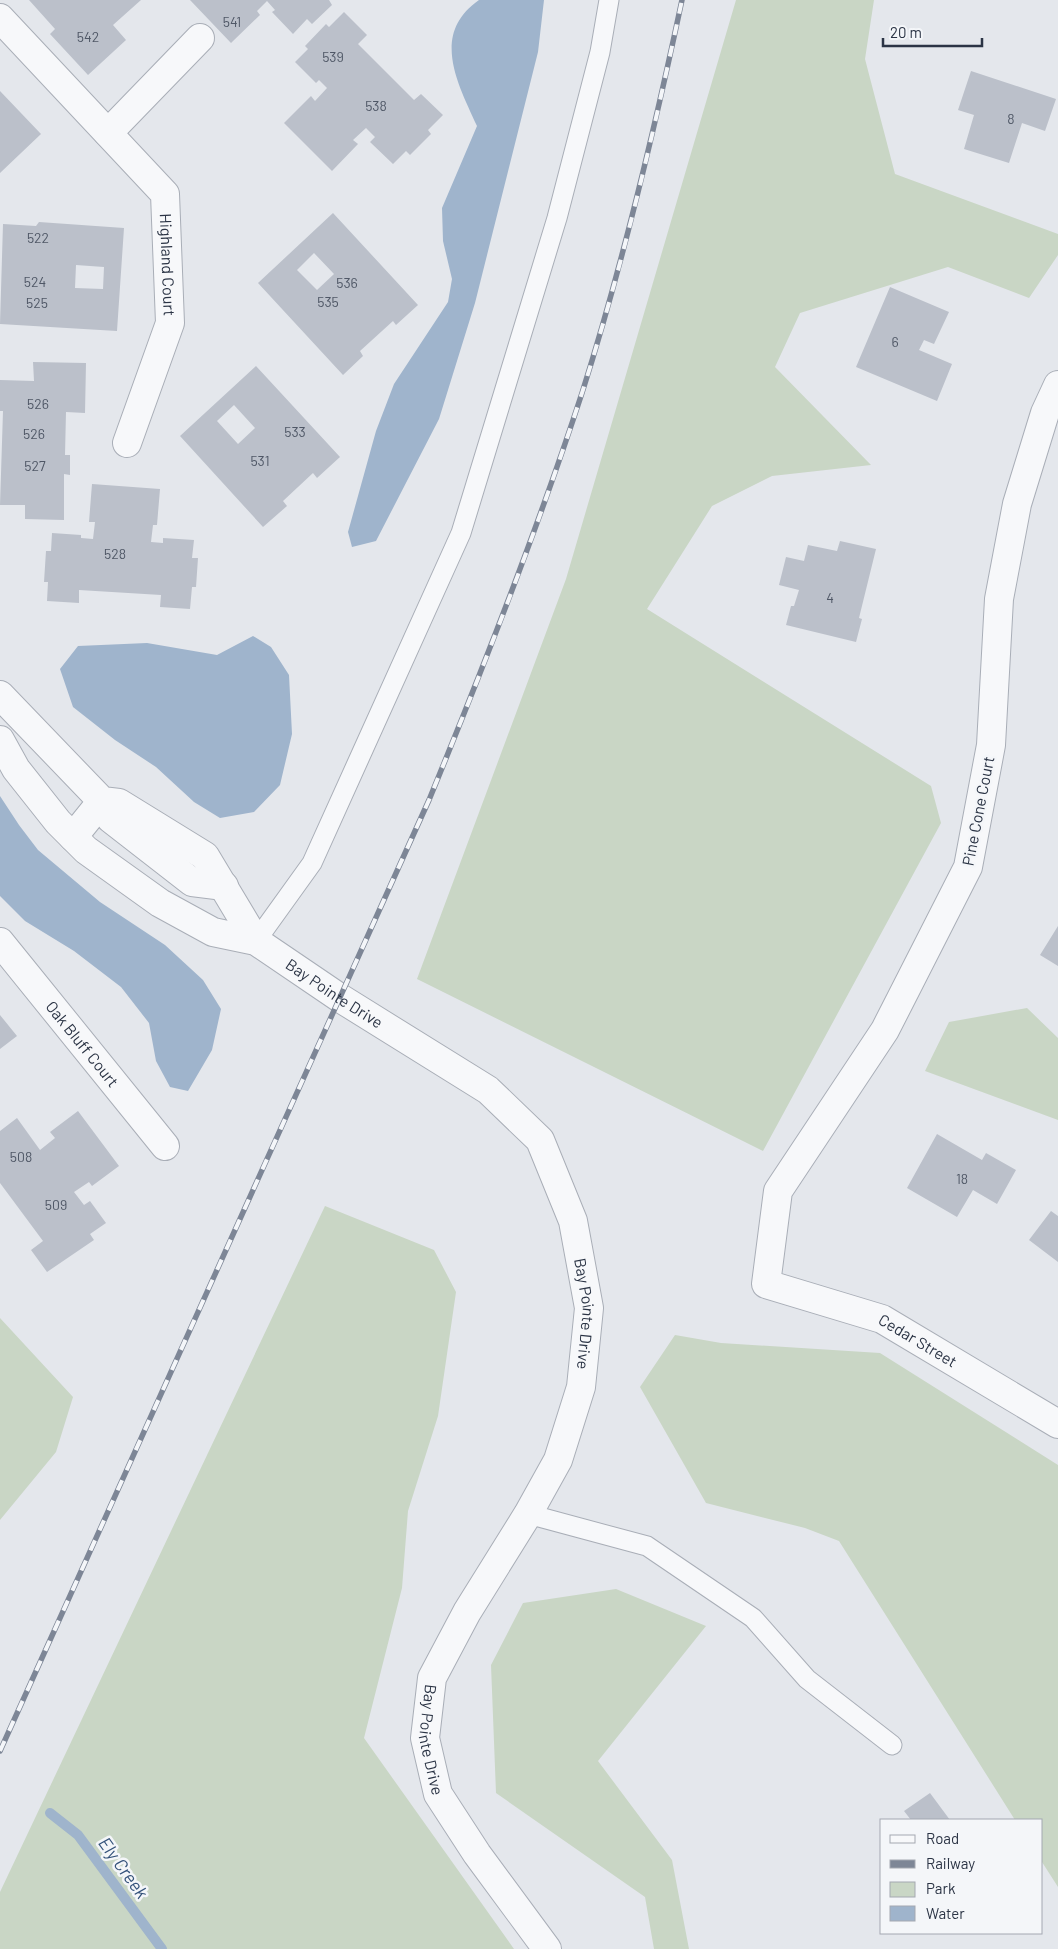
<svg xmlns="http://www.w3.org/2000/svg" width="1058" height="1949" font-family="Barlow,sans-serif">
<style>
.green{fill:#c9d6c5}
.water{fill:#9fb4cc}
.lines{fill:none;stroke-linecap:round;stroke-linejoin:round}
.stream{stroke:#9fb4cc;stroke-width:10}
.building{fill:#bbc0ca;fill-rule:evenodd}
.lane-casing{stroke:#a9aeb7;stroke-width:21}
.street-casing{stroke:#a9aeb7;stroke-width:30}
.lane{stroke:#f7f8fa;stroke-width:19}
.street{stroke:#f7f8fa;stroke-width:28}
.rail-casing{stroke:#7d8696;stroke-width:5.5}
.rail{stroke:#f4f6f9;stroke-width:4;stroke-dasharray:11;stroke-linecap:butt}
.labels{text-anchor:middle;stroke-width:5;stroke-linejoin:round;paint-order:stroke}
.number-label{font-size:14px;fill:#4f5766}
.street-label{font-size:16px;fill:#2b3445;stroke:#f4f6f9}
.water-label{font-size:18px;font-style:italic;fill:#34527a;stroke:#f4f6f9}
</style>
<rect width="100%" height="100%" fill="#e4e7ec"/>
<path class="green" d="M736,0h138l-9,59 30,115 163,60v21l-29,43 -81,-31 -148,46 -25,54 96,98 -99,11 -60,30 -65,103 284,177 10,37 -178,328 -346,-172 149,-400z
M1027,1008l31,30v82l-133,-49 24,-49z
M325,1206l109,44 22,42 -18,124 -30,95 -6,77 -38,150 150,211h-514v-57z
M0,1318l73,79 -17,55 -56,68z
M675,1335l46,8 159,10 178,112v422l-16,-25v-42h-27l-176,-279 -34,-13 -99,-25 -66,-116z
M616,1589l90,37 -108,135 74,99 17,89h-35l-9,-52 -149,-104 -5,-128 32,-62z"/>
<path class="water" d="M479,0h65l-6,52 -63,251 -36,116 -63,122 -24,6 -4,-15 28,-101 18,-47 54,-82 4,-23 -9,-38 -1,-33 35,-82c-19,-42 -47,-92 2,-126z
M253,636l18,11 18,28 3,59 -12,51 -26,27 -34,6 -26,-16 -38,-35 -41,-27 -42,-33 -13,-38 18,-23 69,-3 70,12z
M0,796l19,29 19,25 62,52 65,43 38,35 18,29 -9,41 -24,41 -18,-4 -14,-26 -7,-38 -28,-36 -47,-36 -49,-30 -25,-25z"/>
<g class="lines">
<path class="stream" d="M50,1813l28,22 84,114"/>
</g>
<path class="building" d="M29,0h112l-28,25 13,15 -38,35 -38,-41 5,-5z
M190,0h139l3,5 -20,19 -5,-5 -14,15 -21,-22 3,-2 -8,-9 -10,10 3,4 -29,28z
M344,12l23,23 -9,9 56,56 7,-6 22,21 -15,15 3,4 -21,21 -4,-4 -13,13 -23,-22 5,-5 -9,-9 -13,12 5,4 -26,27 -48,-48 27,-27 4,5 12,-13 -8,-8 -3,3 -21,-21 13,-13 -3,-3 21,-22 3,3z
M971,71l85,28 -11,32 -23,-8 -13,40 -45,-14 10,-34 -16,-5z
M0,91l41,43 -41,39z
M333,213l85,92 -22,20 -3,-4 -33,30 3,5 -20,19 -85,-92zM314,253l20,21 -17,16 -20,-20z
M39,222l85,6 -7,103 -117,-7 3,-100 33,2zM76,265l28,2 -1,22 -28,-1z
M890,287l59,25 -15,32 -10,-4 -5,10 33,14 -15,37 -81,-34z
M33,362l53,1 -1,50 -19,-1 -1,43h5v20l-6,-1v46l-39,-1v-14h-25l3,-94h-3v-31l34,1z
M256,366l84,91 -23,21 -4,-5 -30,28 4,5 -24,21 -83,-91zM234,405l21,23 -17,16 -21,-23z
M92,484l68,5 -3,36h-4l-2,17 12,1v-5l31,2 -2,18h6l-2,29h-4l-2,22 -30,-2 1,-12 -82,-5v13l-32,-2 1,-19h-4l2,-31h5l1,-18 29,2v3l12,1 2,-17h-6z
M840,541l36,8 -17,69 3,1 -6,23 -70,-17 5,-19h3l5,-16 -20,-5 7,-28 18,4 4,-16 29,6z
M1058,926v40l-18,-11z
M0,1015l17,21 -17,13z
M78,1111l41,55 -27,20 -3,-4 -15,10 10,13 6,-4 16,22 -16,11 4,6 -47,32 -16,-22 12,-9 -43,-58v-52l17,-13 23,32 15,-12 -5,-6z
M937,1134l45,26 4,-7 30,17 -19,34 -24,-14 -16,27 -50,-29z
M1051,1211l7,5v46l-29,-22z
M930,1793l20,27h-39l-7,-9z"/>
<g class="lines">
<defs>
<path id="lane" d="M256,941l56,-78 149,-330 96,-315 43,-166 9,-52
M528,1514l119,32 106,72 54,61 85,66"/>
<g id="street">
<path id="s1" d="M0,18l165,176 5,129 -43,120"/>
<path d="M108,133l92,-95"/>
<path id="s2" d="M1058,385l-13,28 -28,91 -18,95 -8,146 -23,122 -83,163 -107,161 -12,93 116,35 176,105"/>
<path d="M0,695l102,106 17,2 86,53 51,85"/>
<path id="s3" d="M0,740l16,29 42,53 28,28 74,53 53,29 43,9 84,57 148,92 52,50 33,81 16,87 -8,79 -23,73 -30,54 -61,98 -35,66 -7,60 13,56 39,60 70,95"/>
<path d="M73,837l29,-36 9,18 81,63 32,4"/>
<path id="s4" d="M0,942l165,204"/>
</g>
</defs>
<use href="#lane" class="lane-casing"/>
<use href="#street" class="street-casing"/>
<use href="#lane" class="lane"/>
<use href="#street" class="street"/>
<defs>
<path id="rail" d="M0,1751l429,-951c55,-134 108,-269 153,-407 41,-129 72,-261 100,-393"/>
</defs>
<use href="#rail" class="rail-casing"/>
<use href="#rail" class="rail"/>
</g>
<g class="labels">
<g class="number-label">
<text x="232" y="27">541</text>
<text x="88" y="42">542</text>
<text x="333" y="62">539</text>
<text x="376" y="111">538</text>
<text x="1011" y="124">8</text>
<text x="38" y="243">522</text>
<text x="35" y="287">524</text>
<text x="347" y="288">536</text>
<text x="328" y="307">535</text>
<text x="37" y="308">525</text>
<text x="895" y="347">6</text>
<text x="38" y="409">526</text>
<text x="295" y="437">533</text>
<text x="34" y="439">526</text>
<text x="260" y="466">531</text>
<text x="35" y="471">527</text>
<text x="115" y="559">528</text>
<text x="830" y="603">4</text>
<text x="21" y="1162">508</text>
<text x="962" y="1184">18</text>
<text x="56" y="1210">509</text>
</g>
<g class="street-label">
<text dy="6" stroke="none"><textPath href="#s1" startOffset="312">Highland Court</textPath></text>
<text transform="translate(978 811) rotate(-79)" y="6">Pine Cone Court</text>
<text dy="6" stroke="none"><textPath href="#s3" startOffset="430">Bay Pointe Drive</textPath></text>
<text dy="6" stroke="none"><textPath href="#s4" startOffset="131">Oak Bluff Court</textPath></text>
<text dy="6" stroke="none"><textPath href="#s3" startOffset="865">Bay Pointe Drive</textPath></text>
<text dy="6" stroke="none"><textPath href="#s2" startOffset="1126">Cedar Street</textPath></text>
<text dy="6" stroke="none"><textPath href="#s3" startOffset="1330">Bay Pointe Drive</textPath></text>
</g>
<g class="water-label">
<text transform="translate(123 1868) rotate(54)" y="6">Ely Creek</text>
</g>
</g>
<rect x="880" y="1819" width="162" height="115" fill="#f4f6f9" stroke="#a4a8b1"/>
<rect x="890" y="1835" width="25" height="8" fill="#f7f8fa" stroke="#a4a8b1"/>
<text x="926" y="1844" font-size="15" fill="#2b3445">Road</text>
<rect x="890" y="1860" width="25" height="8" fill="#7d8696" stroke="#a4a8b1"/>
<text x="926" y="1869" font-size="15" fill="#2b3445">Railway</text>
<rect x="890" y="1882" width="25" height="15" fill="#c9d6c5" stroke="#a4a8b1"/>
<text x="926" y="1894" font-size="15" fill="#2b3445">Park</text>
<rect x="890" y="1906" width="25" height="15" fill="#9fb4cc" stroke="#a4a8b1"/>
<text x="926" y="1919" font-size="15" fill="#2b3445">Water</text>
<path d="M883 38v8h99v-8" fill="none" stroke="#2b3445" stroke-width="2.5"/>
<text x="890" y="38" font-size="15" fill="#2b3445" stroke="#f4f6f9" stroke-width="4" paint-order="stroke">20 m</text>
</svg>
